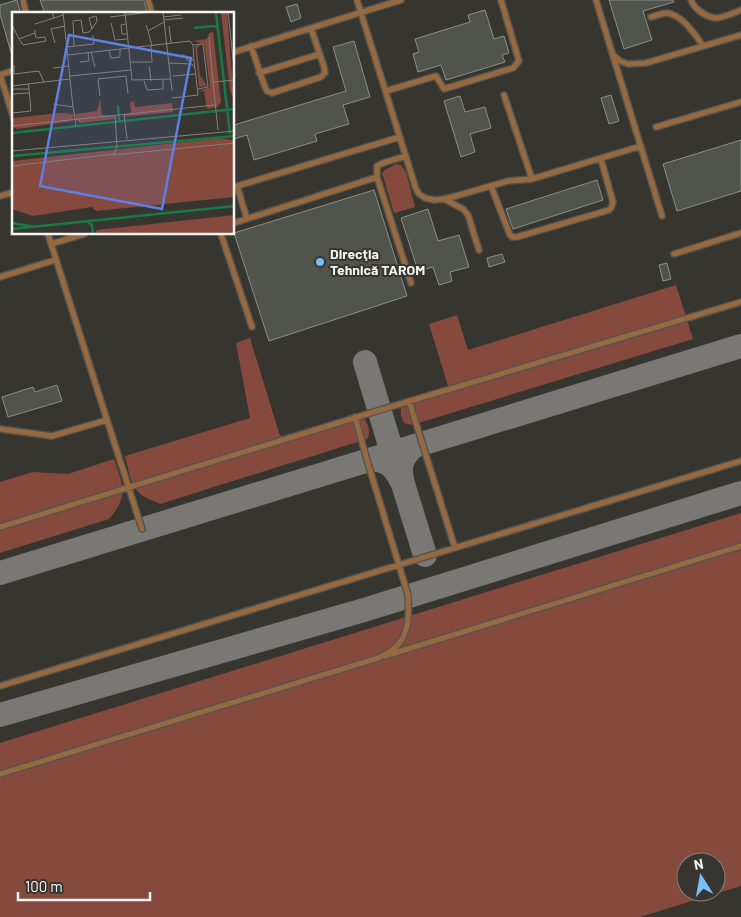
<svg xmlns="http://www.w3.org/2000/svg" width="741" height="917" font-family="Barlow,sans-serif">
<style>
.green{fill:#86493e;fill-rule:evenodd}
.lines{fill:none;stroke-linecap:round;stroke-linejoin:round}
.taxiway{stroke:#7a7874;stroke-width:24}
.building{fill:#51534d;stroke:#8c8f88}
.lane-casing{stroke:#56544e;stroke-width:8}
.lane{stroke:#976941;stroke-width:5}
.poi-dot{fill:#78bff7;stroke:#37352f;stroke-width:2}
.labels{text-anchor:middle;stroke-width:4;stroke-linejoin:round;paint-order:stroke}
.poi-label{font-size:14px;font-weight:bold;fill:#f6f4f1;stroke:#37352f;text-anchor:start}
.inset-river{fill:none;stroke:#1a7942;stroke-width:2.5}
.inset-road{fill:none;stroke:#83817d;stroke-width:1}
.view{fill:#5e80e0;fill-opacity:0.15;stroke:#5e80e0;stroke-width:2.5}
.inset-edge{fill:none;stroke:#f6f4f1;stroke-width:2.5}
</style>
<rect width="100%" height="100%" fill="#37352f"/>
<path class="green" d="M396,164l5,1 5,7 9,35 -21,6 -12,-40 3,-3z
M676,285l17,54 -281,86 -8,-2c-5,-10 -4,-13 0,-23l44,-14 -19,-62 28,-9 11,35z
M250,338l29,95 2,3h4l74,-20 4,1c5,7 9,15 4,22l-207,65c-7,-4 -17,-6 -22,-12 -8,-9 -10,-25 -13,-36l125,-38 -14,-75z
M114,459c9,27 15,37 -5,60l-109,34v-71l33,-10 35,2z
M741,513v373l-101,31h-640v-174zM686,862h30v30h-30z"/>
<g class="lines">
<path class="taxiway" d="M365,362l27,90
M371,459c19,2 24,9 32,25 -4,-18 -3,-25 11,-38
M403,484l22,71
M0,573l741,-227
M0,715l364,-105 377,-117"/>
</g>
<path class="building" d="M17,0l3,11 -6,3v42h-2l-12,-42v-9z
M40,0h104l3,14h-102z
M609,0h64l1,2 -31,9 9,29 -28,9z
M297,4l4,14 -10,4 -5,-15z
M485,10l9,29 10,-3 5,17 -7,2 3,7 -59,18 -5,-15 -23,7 -5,-18 6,-2 -4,-13 55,-17 -2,-7z
M354,41l16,56 -27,8 6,19 -34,10 2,7 -63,19 -7,-25 -13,4v-14l112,-34 -13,-44z
M611,95l8,26 -10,3 -8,-26z
M460,96l5,16 20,-5 6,21 -21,6 5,18 -14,5 -17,-56z
M741,140v51l-64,20 -14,-47z
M597,180l6,20 -90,29 -7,-20z
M374,190l33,106 -138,45 -35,-108z
M428,209l10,32 21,-6 10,32 -19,5 2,9 -13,4 -6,-18 -15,4 -17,-53z
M502,254l3,8 -16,5 -2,-9z
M667,263l4,16 -8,2 -4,-16z
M57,385l5,16 -54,16 -6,-20 31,-10 2,5z"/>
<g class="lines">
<defs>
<path id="lane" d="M23,0l3,14
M148,0l4,14
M357,0l59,189 3,5 6,4 9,2 10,-1 12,-3 52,-15 24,-2 109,-33
M596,0l66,216
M691,0c3,9 16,18 26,18 8,-1 17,-5 24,-8
M651,17c5,-1 11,-4 16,-4 14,1 30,23 36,33
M251,46l14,41 2,4 5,2 49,-16 4,-4 -1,-6 -13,-39
M234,52l167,-52
M613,55l7,6 8,3 18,-1 95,-28
M259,73l61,-19
M0,75l14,44
M0,75l14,-5
M386,91l50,-15 8,13 69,-21 6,-7 -18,-61
M504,95l28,84
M656,127l85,-25
M377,177v-11l6,-3 23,-7
M237,186l10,33
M491,186l19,49 2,2h5l92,-27 2,-2 2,-6 -12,-43
M234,187l166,-50
M0,196l14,-4
M444,199l19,10 5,6 11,35
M234,223l143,-46 34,106
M221,234l31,93
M51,244l33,-10
M674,254l67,-21
M0,277l55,-17
M409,401l46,147
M107,420l35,109
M0,429l52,7 55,-16 -59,-186
M0,527l380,-117 361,-108
M385,656l356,-110
M0,686l741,-225
M0,774l378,-116c5,-3 12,-6 17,-10 15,-14 14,-34 13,-53l-41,-135 -12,-43"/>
</defs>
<use href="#lane" class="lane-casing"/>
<use href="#lane" class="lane"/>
</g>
<circle class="poi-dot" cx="320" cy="262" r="5"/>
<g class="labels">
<g class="poi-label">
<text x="330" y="259">Direcţia<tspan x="330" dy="16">Tehnică TAROM</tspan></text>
</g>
</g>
<g transform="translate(12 12)">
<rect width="222" height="222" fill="#37352f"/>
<path d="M209,0h6l7,89 -4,-11zM201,20l8,70 -4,5 -10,2 -3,-18h-5l11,-4 -6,-43 -11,-3 14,-2 2,-6zM189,33l-4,3 3,27 7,11 -8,1 -4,-41zM88,86l2,17h13l1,4 -36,4 -4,-3 -1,-6 22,-3zM122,89l1,6 37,-4 1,9 -51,5 9,-5 -1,-10zM48,101l13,1v7l-55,8 -6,-2v-9zM207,126l15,2v57l-138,14 -4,-4 -59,9 -21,-7v-48zM222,203v19h-139l2,-4z" fill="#86493e"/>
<path class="inset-river" d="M204,0l14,122M182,16l20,-2 4,2M106,94l1,16M0,121l223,-24M0,144l223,-20M75,209l5,4 1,9M0,211l23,4M0,217l223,-23"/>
<path class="inset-road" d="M40,0l2,6 9,-3M113,0l7,68 38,-1M151,0l9,79M216,0l7,65M98,5l41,-5M151,5l18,-2M152,8l19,-2M99,11l4,17 12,-1M23,12l19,-6M114,12l-5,1 1,9h5M0,13l7,14 16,-6v-3M134,13l2,6 16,-9M157,14l2,17M136,19l4,15M197,25l4,45 22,-2M7,27l4,6 23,-4 -1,-4 -9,1 -1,-5M43,31l-4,-14 14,-3M62,34l-1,-25 8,-1 2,13 6,-1 3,-3 5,-8 -1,-5 -7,2 3,11M55,35l27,-3 -1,-9M97,38l2,8 9,-1v-8M79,40l4,15M171,42l4,6h7l-1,-15M56,43l122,-14 3,4 10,-1 5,43 -10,2M68,50l9,-1 -1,-9M118,50h22l-1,-16M156,51l24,1 3,4M2,53v9l25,-3 5,11 26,-3M137,54l2,15M41,56l16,-2M58,64l61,-6M161,64l23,-2M132,69l3,9 16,-1v-9M201,70l5,48M0,74l16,-2M0,77h17l2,22 -19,2M17,77l-1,-5 16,-2M0,82l17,-1M88,84l-2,-17 28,-3 2,18M160,86l26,-3 -4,-35M41,92l20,3 -10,-95M61,95l3,19M112,102l3,25M0,114l203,-21M0,139l223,-20M101,143l122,-12M0,154l102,-12 3,-8 -2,-31"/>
<path class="view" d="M57,23l122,23 -29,151 -122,-23z"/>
<rect width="222" height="222" class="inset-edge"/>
</g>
<g transform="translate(701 877) rotate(349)"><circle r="24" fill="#37352f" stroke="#83817d"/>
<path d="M0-4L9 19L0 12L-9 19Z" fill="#78bff7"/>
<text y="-8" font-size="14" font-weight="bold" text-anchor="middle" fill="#f6f4f1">N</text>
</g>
<path d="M18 892v8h132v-8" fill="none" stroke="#f6f4f1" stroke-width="2.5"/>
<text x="25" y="892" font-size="15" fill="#f6f4f1" stroke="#37352f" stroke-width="4" paint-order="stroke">100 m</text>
</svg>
